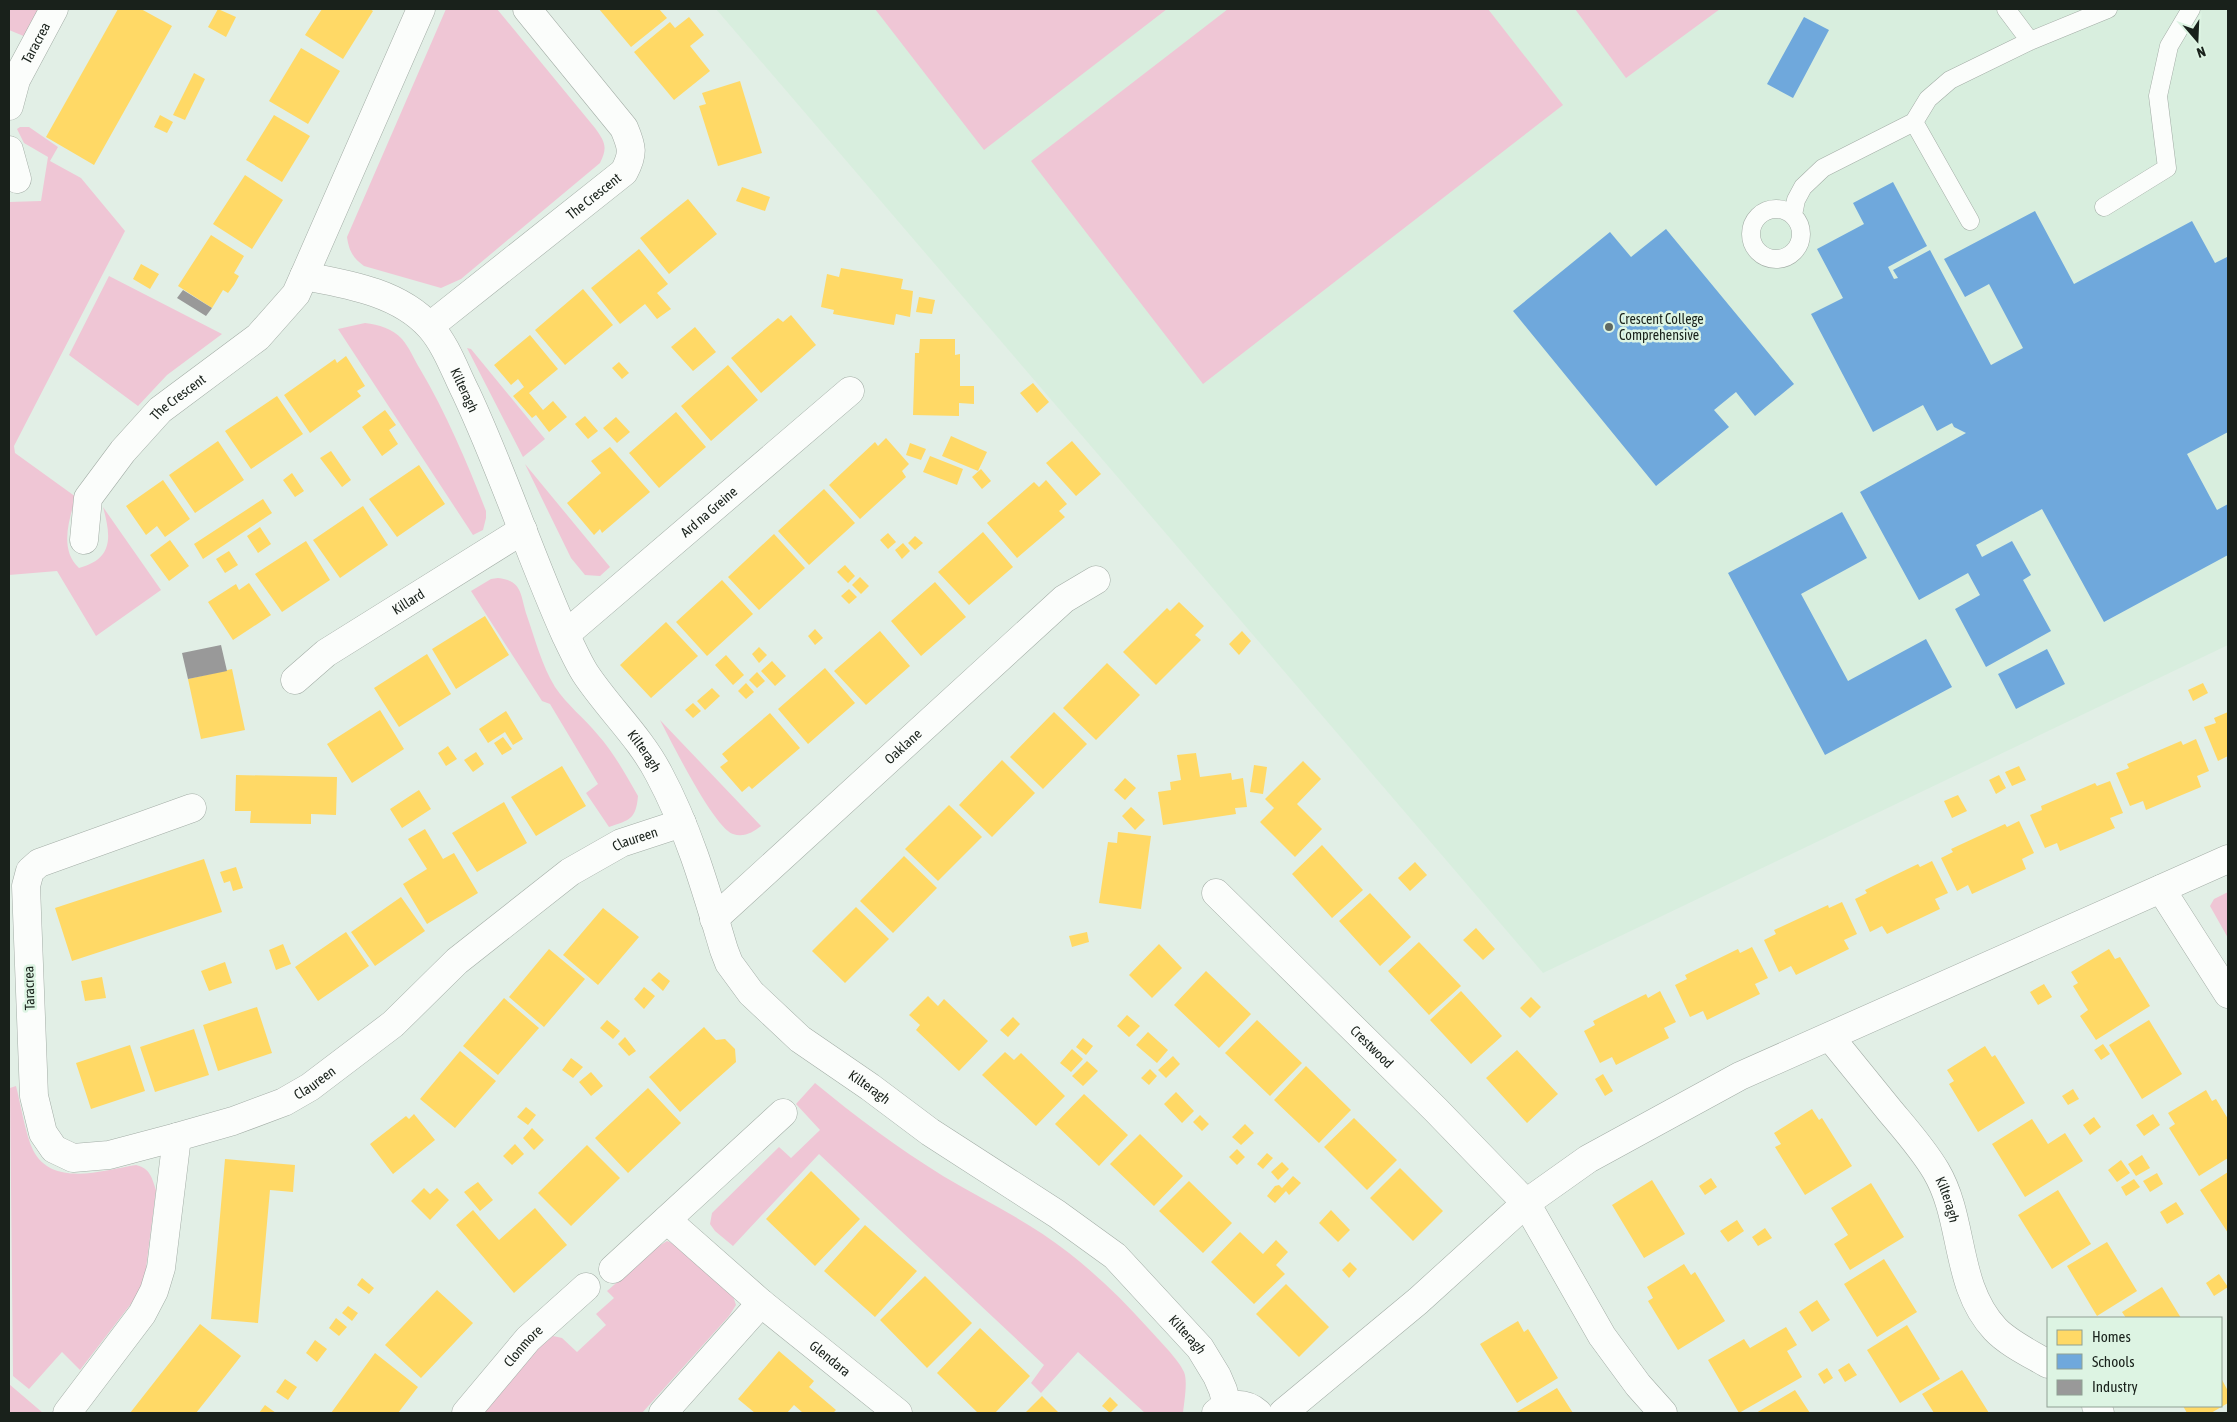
<svg xmlns="http://www.w3.org/2000/svg" width="2237" height="1422" font-family="'Asap Condensed',sans-serif">
<style>
.built{fill:#d8eede}
.green{fill:#efc6d5}
.homes{fill:#ffd966}
.schools{fill:#6fa8dc}
.industry{fill:#999}
.lines{fill:none;stroke-linecap:round;stroke-linejoin:round}
.lane-casing{stroke:#a3ada6;stroke-width:19}
.street-casing{stroke:#a3ada6;stroke-width:29}
.lane{stroke:#fbfdfb;stroke-width:18}
.street{stroke:#fbfdfb;stroke-width:28}
.poi-dot{fill:#5f6962;stroke:#ddf4e3;stroke-width:2}
.labels{text-anchor:middle;stroke-width:5;stroke-linejoin:round;paint-order:stroke}
.street-label{font-size:14px;fill:#19211b;stroke:#ddf4e3}
.poi-label{font-size:14px;fill:#19211b;stroke:#ddf4e3;text-anchor:start}
</style>
<rect width="100%" height="100%" fill="#e2efe6"/>
<path class="built" d="M716,9h1512v636l-685,328z"/>
<path class="green" d="M9,9h31l-14,28 -17,-7z
M446,9h51l98,119c10,14 13,19 5,35l-139,116 -20,9 -77,-22c-11,-8 -15,-15 -17,-29z
M875,9h292l-183,141z
M1228,9h260l75,96 -360,279 -172,-223z
M1575,9h145l-94,69z
M20,127h9l29,20 -8,14 31,17 44,53 -111,215 1,7 61,44c-7,22 -17,53 3,71 35,-9 32,-32 24,-61l58,83 -65,46 -39,-65 -48,4v-373l32,-1 7,-44 -24,-14 -7,-14z
M109,276l113,58 -55,41 -29,31 -69,-51z
M365,323c14,2 27,5 37,16 7,8 12,20 18,30 26,44 47,93 66,142v7l-3,12 -10,5 -135,-206z
M467,348l4,1 74,90 -22,18z
M525,464l85,103 -10,9 -15,-1 -14,-17z
M498,578c25,3 22,17 29,38 8,23 15,50 28,71 12,18 29,31 43,48 16,18 28,40 40,61 -2,23 -8,24 -29,31l-23,-34 12,-9 -48,-80 -8,-3 -71,-110 20,-12z
M660,720l101,106c-8,6 -17,12 -28,8 -19,-6 -62,-93 -73,-114z
M2228,892v46l-18,-32 4,-7z
M815,1083c41,34 83,65 128,93 42,25 87,46 126,77 28,22 55,48 79,75 9,10 31,32 36,44 4,9 0,31 -1,41h-38l-67,-61 -37,41 -10,-10 13,-18 -225,-211 -86,92 -18,-15 -5,-7 2,-11 67,-66 12,11 29,-28 -24,-26z
M16,1086c5,19 9,47 17,64 19,38 71,20 103,15 14,3 16,13 20,25l-12,94 -7,12 -57,74 -18,-18 -33,37 -16,-13 -3,-288z
M667,1241l12,5 54,50 3,9 -7,11 -87,97h-160l58,-66 13,-11 9,2 15,14 29,-27 -10,-11 18,-16 -7,-7 52,-45z
M9,1384l34,29h-34z"/>
<path class="homes" d="M118,9h23l31,17 -78,139 -48,-28z
M218,9l18,8 -10,20 -18,-10z
M322,9h48l3,2 -30,48 -38,-24z
M599,9h60l8,9 -36,29z
M689,17l15,18 -14,11 20,25 -36,29 -40,-48 36,-30 5,6z
M301,48l39,23 -32,53 -39,-23z
M194,73l11,6 -20,41 -12,-5z
M740,81l22,72 -44,13 -19,-60 7,-2 -4,-11z
M160,115l13,7 -6,11 -13,-6z
M274,115l36,21 -28,46 -36,-22z
M245,175l38,25 -31,49 -39,-25z
M742,187l28,10 -5,14 -29,-10z
M688,199l29,35 -48,40 -29,-36z
M211,235l33,21 -10,17 5,3 -5,9 -6,8 -5,-3 -11,18 -34,-22z
M639,249l29,35 -11,9 14,16 -14,10 -12,-15 -25,20 -29,-36z
M141,264l18,10 -9,15 -17,-10z
M841,268l62,11 -2,10 12,2 -3,26 -14,-3 -2,11 -61,-11 1,-4 -13,-3 6,-33 12,3z
M583,289l30,36 -48,40 -30,-35z
M919,297l16,3 -3,14 -16,-2z
M791,315l25,30 -55,48 -30,-35 47,-40 5,4z
M695,327l21,25 -23,19 -22,-24z
M530,335l28,34 -29,24 14,17 10,-9 14,16 -18,15 -13,-17 -4,3 -19,-22 11,-9 -6,-8 -7,6 -17,-20z
M920,339h35v16l5,-1v32h14v18l-15,-1v13l-46,-1 2,-62h4z
M346,356l19,30 -8,5 4,5 -51,37 -26,-38 51,-36 2,4z
M619,362l10,11 -7,6 -10,-11z
M728,365l30,35 -47,41 -30,-35z
M1033,383l16,19 -12,11 -17,-20z
M277,396l26,38 -52,35 -26,-38z
M385,410l11,15 -7,5 9,14 -16,12 -20,-29z
M676,412l30,35 -47,41 -30,-35z
M585,416l13,15 -10,8 -13,-15z
M616,417l14,15 -13,11 -14,-15z
M951,436l36,16 -9,19 -36,-15z
M886,438l23,26 -7,7 4,6 -46,42 -31,-34 46,-43 3,4z
M218,441l26,39 -49,33 -26,-38z
M1072,441l29,33 -25,22 -30,-33z
M910,443l16,6 -5,11 -15,-5z
M610,447l40,45 -48,41 -2,-4 -6,6 -27,-32 34,-30 -10,-12z
M331,451l20,29 -9,7 -22,-29z
M930,456l33,13 -6,16 -34,-13z
M419,465l26,39 -48,33 -28,-38z
M981,469l10,12 -9,8 -10,-12z
M292,473l12,18 -9,6 -12,-17z
M163,480l27,39 -25,18 -8,-11 -11,9 -20,-29z
M1046,480l21,24 -8,7 6,6 -48,41 -30,-35 47,-41 5,5z
M824,489l31,34 -46,42 -31,-34z
M263,499l9,14 -69,46 -9,-15z
M363,506l25,39 -48,33 -27,-38z
M260,527l11,17 -13,9 -11,-17z
M983,532l30,35 -44,38 -31,-33z
M888,533l8,9 -8,7 -8,-9z
M774,534l31,34 -46,42 -31,-33z
M915,536l8,7 -8,7 -7,-7z
M170,540l19,26 -20,15 -19,-26z
M306,541l24,39 -48,32 -27,-38z
M903,543l7,8 -8,8 -7,-9z
M229,551l9,14 -13,8 -9,-14z
M845,565l10,11 -7,7 -11,-11z
M860,577l9,9 -8,8 -9,-9z
M722,580l31,34 -46,42 -31,-34z
M935,582l31,35 -45,39 -30,-35z
M249,583l22,32 -38,25 -25,-38 28,-18 3,6z
M849,589l8,8 -8,7 -8,-8z
M1179,602l25,24 -9,9 6,5 -45,45 -33,-33 44,-44 3,3z
M485,616l24,39 -53,34 -24,-40z
M666,622l32,34 -47,42 -31,-33z
M815,629l8,9 -8,7 -7,-9z
M880,631l30,35 -44,39 -32,-34z
M1242,631l9,10 -12,14 -10,-11z
M759,647l8,8 -8,8 -7,-9z
M427,654l24,40 -52,33 -25,-39z
M726,655l18,20 -11,10 -18,-20z
M772,661l14,15 -11,10 -14,-15z
M1107,663l33,32 -44,45 -33,-32z
M825,668l30,35 -47,41 -30,-35z
M232,669l13,61 -44,9 -13,-60z
M757,672l8,9 -8,7 -8,-8z
M746,683l8,9 -8,7 -8,-8z
M2203,683l5,10 -15,8 -5,-11z
M712,688l8,8 -15,14 -8,-9z
M693,703l8,8 -8,7 -8,-8z
M380,710l24,39 -52,34 -25,-39z
M506,711l17,28 -10,6 -8,-13 -17,11 -9,-14z
M1054,712l33,32 -44,45 -33,-32z
M2228,712v44l-10,5 -14,-34 12,-4 -2,-5z
M770,713l30,35 -48,41 -3,-3 -7,6 -22,-25 8,-6 -6,-7z
M503,737l9,12 -10,6 -8,-12z
M2196,739l13,32 -12,5 4,11 -55,23 -3,-9 -13,5 -14,-33 13,-5 -2,-4 54,-23 2,4z
M448,746l9,13 -11,7 -8,-13z
M476,752l8,12 -11,8 -9,-12z
M1196,753l4,24 31,-4 1,7 11,-2 4,29 -12,1 1,6 -73,11 -5,-33 13,-2 -1,-8 11,-2 -4,-25z
M1002,760l33,33 -43,44 -33,-32z
M1303,761l18,18 -24,25 25,25 -27,28 -35,-35 14,-14 -9,-9z
M1254,765l13,2 -4,27 -13,-2z
M562,766l24,40 -50,30 -25,-39z
M2019,766l7,14 -14,6 -7,-14z
M236,775l101,2 -1,38 -25,-1v10l-61,-1 1,-12h-16z
M1999,775l7,13 -10,6 -7,-14z
M1125,778l11,10 -11,12 -11,-10z
M2110,781l13,32 -13,5 5,10 -55,23 -3,-8 -12,5 -15,-33 12,-5 -1,-4 54,-23 2,3z
M419,790l12,19 -29,19 -12,-19z
M1958,795l9,16 -15,7 -8,-17z
M504,802l23,41 -50,29 -25,-39z
M949,805l33,32 -44,44 -33,-32z
M1131,807l14,13 -10,10 -13,-14z
M2019,821l15,32 -12,6 4,10 -54,25 -4,-9 -11,6 -16,-33 12,-6 -2,-3 54,-25 2,3z
M425,829l18,30 11,-6 24,40 -51,31 -24,-40 24,-15 -19,-30z
M1118,832l33,4 -10,73 -42,-6 9,-61 9,1z
M1322,845l41,45 -31,28 -40,-44z
M904,856l33,32 -44,45 -33,-32z
M204,859l18,53 -150,49 -17,-53z
M1932,861l16,32 -13,6 5,10 -53,25 -5,-8 -12,6 -15,-33 12,-6 -2,-3 26,-13 27,-13 2,3z
M1415,862l12,13 -17,16 -12,-13z
M236,867l7,21 -10,3 -3,-10 -6,2 -4,-11z
M1370,893l41,44 -31,29 -41,-45z
M401,897l24,34 -50,35 -24,-34z
M1842,902l15,32 -13,6 5,9 -53,26 -5,-9 -12,6 -15,-32 12,-6 -2,-4 54,-25 1,3z
M856,907l33,32 -44,44 -33,-32z
M603,908l36,29 -41,48 -35,-30z
M1476,928l19,21 -12,11 -20,-20z
M346,932l23,34 -51,35 -23,-34z
M1087,932l2,10 -17,5 -3,-11z
M1419,942l42,44 -32,29 -41,-44z
M283,944l8,20 -15,6 -7,-20z
M1159,944l23,24 -30,30 -23,-23z
M1752,947l16,31 -13,6 5,10 -53,26 -4,-9 -13,6 -15,-32 12,-6 -2,-4 53,-26 2,4z
M549,949l36,30 -41,48 -35,-30z
M2109,949l6,10 5,-2 30,49 -54,34 -16,-24 8,-6 -15,-24 5,-3 -7,-11z
M225,962l7,21 -23,8 -8,-20z
M1206,971l45,43 -32,34 -45,-43z
M659,972l11,9 -7,10 -12,-11z
M102,977l4,21 -21,3 -4,-20z
M2044,984l8,13 -14,8 -8,-13z
M644,987l11,9 -11,13 -10,-10z
M1461,991l41,45 -31,28 -41,-44z
M1660,991l16,31 -12,6 5,10 -53,27 -4,-8 -12,6 -16,-32 11,-6 -2,-4 27,-14 26,-13 2,4z
M928,996l10,10 6,-7 44,42 -29,30 -43,-41 4,-5 -11,-10z
M1531,997l10,10 -11,11 -10,-10z
M504,998l35,30 -41,47 -35,-29z
M257,1007l15,46 -54,18 -15,-46z
M1127,1015l13,11 -11,11 -12,-11z
M1013,1017l7,7 -12,13 -8,-7z
M607,1020l13,11 -7,8 -13,-11z
M1257,1020l45,43 -32,33 -45,-43z
M2149,1020l33,54 -40,25 -33,-54z
M704,1027l12,13 9,-1 10,10 1,13 -56,50 -31,-35z
M194,1029l15,46 -54,17 -15,-45z
M1148,1032l20,18 -11,13 -21,-18z
M625,1037l11,14 -7,5 -11,-12z
M1083,1038l10,8 -7,9 -10,-8z
M2103,1044l7,10 -9,6 -7,-10z
M130,1045l15,46 -54,18 -15,-46z
M1985,1046l7,11 3,-2 30,48 -47,29 -29,-48 5,-3 -7,-11z
M1072,1049l11,10 -12,13 -11,-9z
M1517,1050l41,44 -31,29 -41,-45z
M460,1051l36,30 -41,47 -35,-29z
M1005,1052l9,8 7,-7 44,43 -29,30 -54,-51z
M1173,1056l7,8 -14,14 -8,-8z
M571,1058l12,9 -10,11 -11,-8z
M1087,1061l11,10 -15,15 -11,-10z
M1306,1066l45,44 -32,33 -45,-43z
M1150,1069l7,7 -8,9 -8,-7z
M591,1072l12,14 -12,10 -12,-14z
M1603,1074l10,17 -8,5 -10,-17z
M648,1088l33,35 -53,50 -33,-35z
M2073,1089l6,10 -11,6 -6,-9z
M2206,1090l6,11 4,-2 12,20v39l-29,18 -30,-48 6,-4 -7,-11z
M1176,1092l18,19 -12,12 -18,-19z
M1084,1094l44,41 -29,31 -44,-42z
M526,1107l10,8 -8,10 -11,-8z
M1812,1109l7,11 3,-2 30,48 -47,29 -30,-48 6,-3 -7,-11z
M414,1114l21,26 -42,34 -23,-30 36,-28 3,3z
M2153,1114l7,11 -16,11 -8,-11z
M1200,1115l9,9 -7,7 -9,-9z
M2094,1117l7,10 -11,8 -7,-10z
M1354,1118l43,42 -30,30 -43,-43z
M2032,1119l16,25 17,-11 18,28 -58,36 -33,-53z
M1245,1124l9,9 -13,12 -9,-8z
M532,1128l12,12 -10,10 -11,-12z
M1140,1134l43,42 -29,30 -44,-42z
M515,1144l9,10 -12,11 -9,-9z
M587,1145l33,33 -49,48 -33,-33z
M1237,1149l8,8 -8,8 -8,-8z
M1267,1153l6,5 -10,11 -6,-5z
M2142,1155l8,13 -14,8 -8,-12z
M225,1159l70,6 -2,27 -23,-2 -12,133 -47,-4z
M2121,1160l9,13 -13,9 -9,-12z
M1282,1162l7,7 -11,11 -7,-8z
M1400,1168l43,43 -30,30 -43,-43z
M811,1171l49,48 -45,47 -49,-47z
M2228,1172v61l-28,-43z
M2157,1173l6,11 -13,8 -7,-11z
M1293,1176l8,7 -12,12 -3,-4 -11,12 -8,-7 8,-10 4,-1 3,3z
M1711,1178l6,9 -12,8 -6,-9z
M2134,1179l6,8 -14,9 -5,-9z
M1652,1180l33,54 -41,24 -32,-53z
M1189,1181l43,42 -29,30 -44,-42z
M478,1182l15,18 -13,11 -16,-19z
M1871,1183l33,54 -54,33 -16,-26 14,-9 -17,-27z
M424,1188l6,6 7,-6 12,12 -19,20 -19,-19z
M2058,1190l33,54 -39,25 -34,-54z
M2176,1202l8,12 -17,10 -7,-12z
M535,1208l32,37 -53,48 -58,-68 17,-15 26,30z
M1331,1210l19,20 -12,12 -19,-19z
M1737,1220l7,11 -16,11 -8,-11z
M865,1225l52,46 -42,46 -51,-46z
M1765,1228l7,10 -14,8 -6,-9z
M1240,1232l23,22 13,-14 12,12 -12,13 9,9 -31,30 -43,-42z
M2107,1242l30,49 -40,25 -30,-50z
M1884,1259l33,53 -40,25 -33,-53z
M1350,1262l7,7 -8,9 -7,-8z
M1684,1264l7,11 4,-3 30,49 -47,29 -30,-49 5,-3 -6,-11z
M2219,1274l9,13 -14,9 -8,-13z
M925,1276l47,47 -45,45 -47,-48z
M362,1278l12,10 -5,6 -12,-9z
M1286,1284l43,43 -30,30 -43,-43z
M2162,1287l19,31h-55l-4,-6z
M437,1290l36,33 -52,55 -36,-33z
M1817,1300l13,20 -18,12 -13,-20z
M348,1306l10,7 -6,8 -10,-8z
M336,1318l11,9 -8,9 -10,-8z
M1518,1321l6,11 4,-3 30,49 -41,25 -37,-59z
M200,1324l41,32 -33,42 -12,15h-66z
M1907,1325l33,54 -40,24 -33,-53z
M1786,1327l11,18 -10,6 15,26 -63,36 -31,-53 36,-21 6,9z
M980,1328l50,48 -35,37h-17l-41,-40z
M315,1340l12,9 -10,13 -11,-9z
M779,1351l35,30 -5,6 27,23 -3,3h-30l-9,-8 -7,8h-32l-17,-14z
M375,1353l43,34 -20,26h-67z
M1849,1363l8,12 -12,7 -7,-12z
M1827,1368l6,10 -9,6 -6,-10z
M1962,1370l27,43h-55l-12,-19z
M2221,1378l7,13v12l-17,10h-24l-4,-7h38z
M285,1379l12,8 -9,13 -12,-8z
M1557,1388l16,25h-58z
M1795,1390l15,23h-54z
M1042,1396l17,17h-34z
M1110,1397l8,8 -8,8 -8,-7z
M265,1405l11,8h-17z"/>
<path class="schools" d="M1804,17l25,13 -36,68 -26,-14z
M1893,182l34,64 -39,21 6,12 4,-1 -5,-8 37,-20 61,115 32,-17 -34,-64 -24,13 -21,-38 91,-48 39,73 118,-63 23,42 12,-6 1,175 -41,22 30,56 11,-6v51l-124,67 -62,-113 -66,36 6,12 30,-16 19,34 -8,5 28,51 -65,36 -31,-58 25,-14 -12,-22 -49,27 -59,-108 106,-59 -12,-6 -2,-4 -15,8 -14,-26 -50,27 -62,-118 32,-16 -26,-49 47,-25 -11,-21z
M1666,229l128,155 -39,32 -19,-24 -22,18 15,17 -73,59 -143,-175 97,-79 21,25z
M1842,512l25,46 -66,36 47,87 78,-42 26,48 -127,68 -97,-182z
M2047,649l18,35 -49,25 -18,-35z"/>
<path class="industry" d="M183,290l29,18 -6,8 -29,-18z
M221,645l6,26 -39,8 -6,-26z"/>
<g class="lines">
<defs>
<path id="lane" d="M2006,9l24,32
M1914,122l56,99
M2104,207l63,-39 -9,-72 11,-50 22,-37
M1751 234a25 25 0 1 1 50 0a25 25 0 1 1-50 0Z
M1793,215l3,-15 7,-13 20,-19 91,-46 14,-23 22,-19 80,-39 78,-32"/>
<g id="street">
<path id="s1" d="M421,9l-117,267c42,8 95,16 126,51 16,18 25,44 36,66 37,79 64,163 100,243 6,12 12,26 19,37 23,35 55,64 74,101 30,56 47,116 65,176l5,13 22,30 49,46 70,48 60,45 127,82 58,42 85,92 17,28 6,14 4,16"/>
<path id="s2" d="M9,106l7,-26 38,-71"/>
<path d="M9,150l8,29"/>
<path id="s3" d="M430,326l194,-154c10,-19 8,-25 0,-44l-97,-119"/>
<path id="s4" d="M84,540l4,-42 35,-47 37,-41 98,-73 38,-43 8,-18"/>
<path id="s5" d="M566,634l284,-243"/>
<path id="s6" d="M295,680l31,-27 197,-123"/>
<path d="M2161,889l67,105"/>
<path id="s7" d="M1216,893l220,217 90,93 76,133 36,49 25,28"/>
<path id="s8" d="M714,919l350,-320 32,-19"/>
<path id="s9" d="M1830,1037c20,25 40,49 60,74 16,19 33,38 46,60 29,49 18,114 59,158 13,14 36,25 53,35"/>
<path d="M177,1137l-68,18 -36,3 -19,-9 -11,-16 -9,-37 -8,-210 4,-15 9,-8 153,-55"/>
<path id="s10" d="M667,1220l94,83 137,110"/>
<path d="M613,1269l170,-156"/>
<path d="M2096,1406l4,7"/>
<path id="s11" d="M67,1413l75,-99 12,-23 7,-23 16,-131 56,-16 51,-19 26,-15 83,-63 64,-63 113,-89 51,-29 61,-20"/>
<path id="s12" d="M466,1413l62,-74 58,-52"/>
<path d="M663,1413l98,-110"/>
<path d="M1216,1413c11,-11 30,-11 42,0"/>
<path d="M1283,1413l135,-112 108,-98 62,-44 152,-83 488,-217"/>
</g>
</defs>
<use href="#lane" class="lane-casing"/>
<use href="#street" class="street-casing"/>
<use href="#lane" class="lane"/>
<use href="#street" class="street"/>
</g>
<circle class="poi-dot" cx="1609" cy="327" r="5"/>
<g class="labels">
<g class="street-label">
<text dy="5" stroke="none"><textPath href="#s2" startOffset="69">Taracrea</textPath></text>
<text dy="5" stroke="none"><textPath href="#s3" startOffset="209">The Crescent</textPath></text>
<text dy="5" stroke="none"><textPath href="#s1" startOffset="502">Kilteragh</textPath></text>
<text dy="5" stroke="none"><textPath href="#s4" startOffset="178">The Crescent</textPath></text>
<text dy="5" stroke="none"><textPath href="#s5" startOffset="188">Ard na Greine</textPath></text>
<text dy="5" stroke="none"><textPath href="#s6" startOffset="138">Killard</textPath></text>
<text dy="5" stroke="none"><textPath href="#s8" startOffset="256">Oaklane</textPath></text>
<text dy="5" stroke="none"><textPath href="#s1" startOffset="908">Kilteragh</textPath></text>
<text dy="5" stroke="none"><textPath href="#s11" startOffset="860">Claureen</textPath></text>
<text transform="translate(29 988) rotate(-92)" y="5">Taracrea</text>
<text dy="5" stroke="none"><textPath href="#s7" startOffset="219">Crestwood</textPath></text>
<text dy="5" stroke="none"><textPath href="#s11" startOffset="455">Claureen</textPath></text>
<text dy="5" stroke="none"><textPath href="#s1" startOffset="1326">Kilteragh</textPath></text>
<text dy="5" stroke="none"><textPath href="#s9" startOffset="202">Kilteragh</textPath></text>
<text dy="5" stroke="none"><textPath href="#s1" startOffset="1731">Kilteragh</textPath></text>
<text dy="5" stroke="none"><textPath href="#s12" startOffset="88">Clonmore</textPath></text>
<text dy="5" stroke="none"><textPath href="#s10" startOffset="214">Glendara</textPath></text>
</g>
<g class="poi-label">
<text x="1619" y="324">Crescent College<tspan x="1619" dy="16">Comprehensive</tspan></text>
</g>
</g>
<rect width="2237" height="1422" fill="none" stroke="#19211b" stroke-width="20"/>
<rect x="2047" y="1317" width="175" height="90" fill="#ddf4e3" stroke="#8fa093"/>
<rect x="2057" y="1330" width="25" height="15" fill="#ffd966" stroke="#8fa093"/>
<text x="2092" y="1342" font-size="15" fill="#19211b">Homes</text>
<rect x="2057" y="1354" width="25" height="15" fill="#6fa8dc" stroke="#8fa093"/>
<text x="2092" y="1367" font-size="15" fill="#19211b">Schools</text>
<rect x="2057" y="1380" width="25" height="15" fill="#999999" stroke="#8fa093"/>
<text x="2092" y="1392" font-size="15" fill="#19211b">Industry</text>
<g transform="translate(2197 40) rotate(161)" stroke="#ddf4e3" stroke-width="4" paint-order="stroke">
<path d="M0-4L9 19L0 12L-9 19Z" fill="#19211b"/>
<text y="-8" font-size="14" font-weight="bold" text-anchor="middle" fill="#19211b">N</text>
</g>
</svg>
